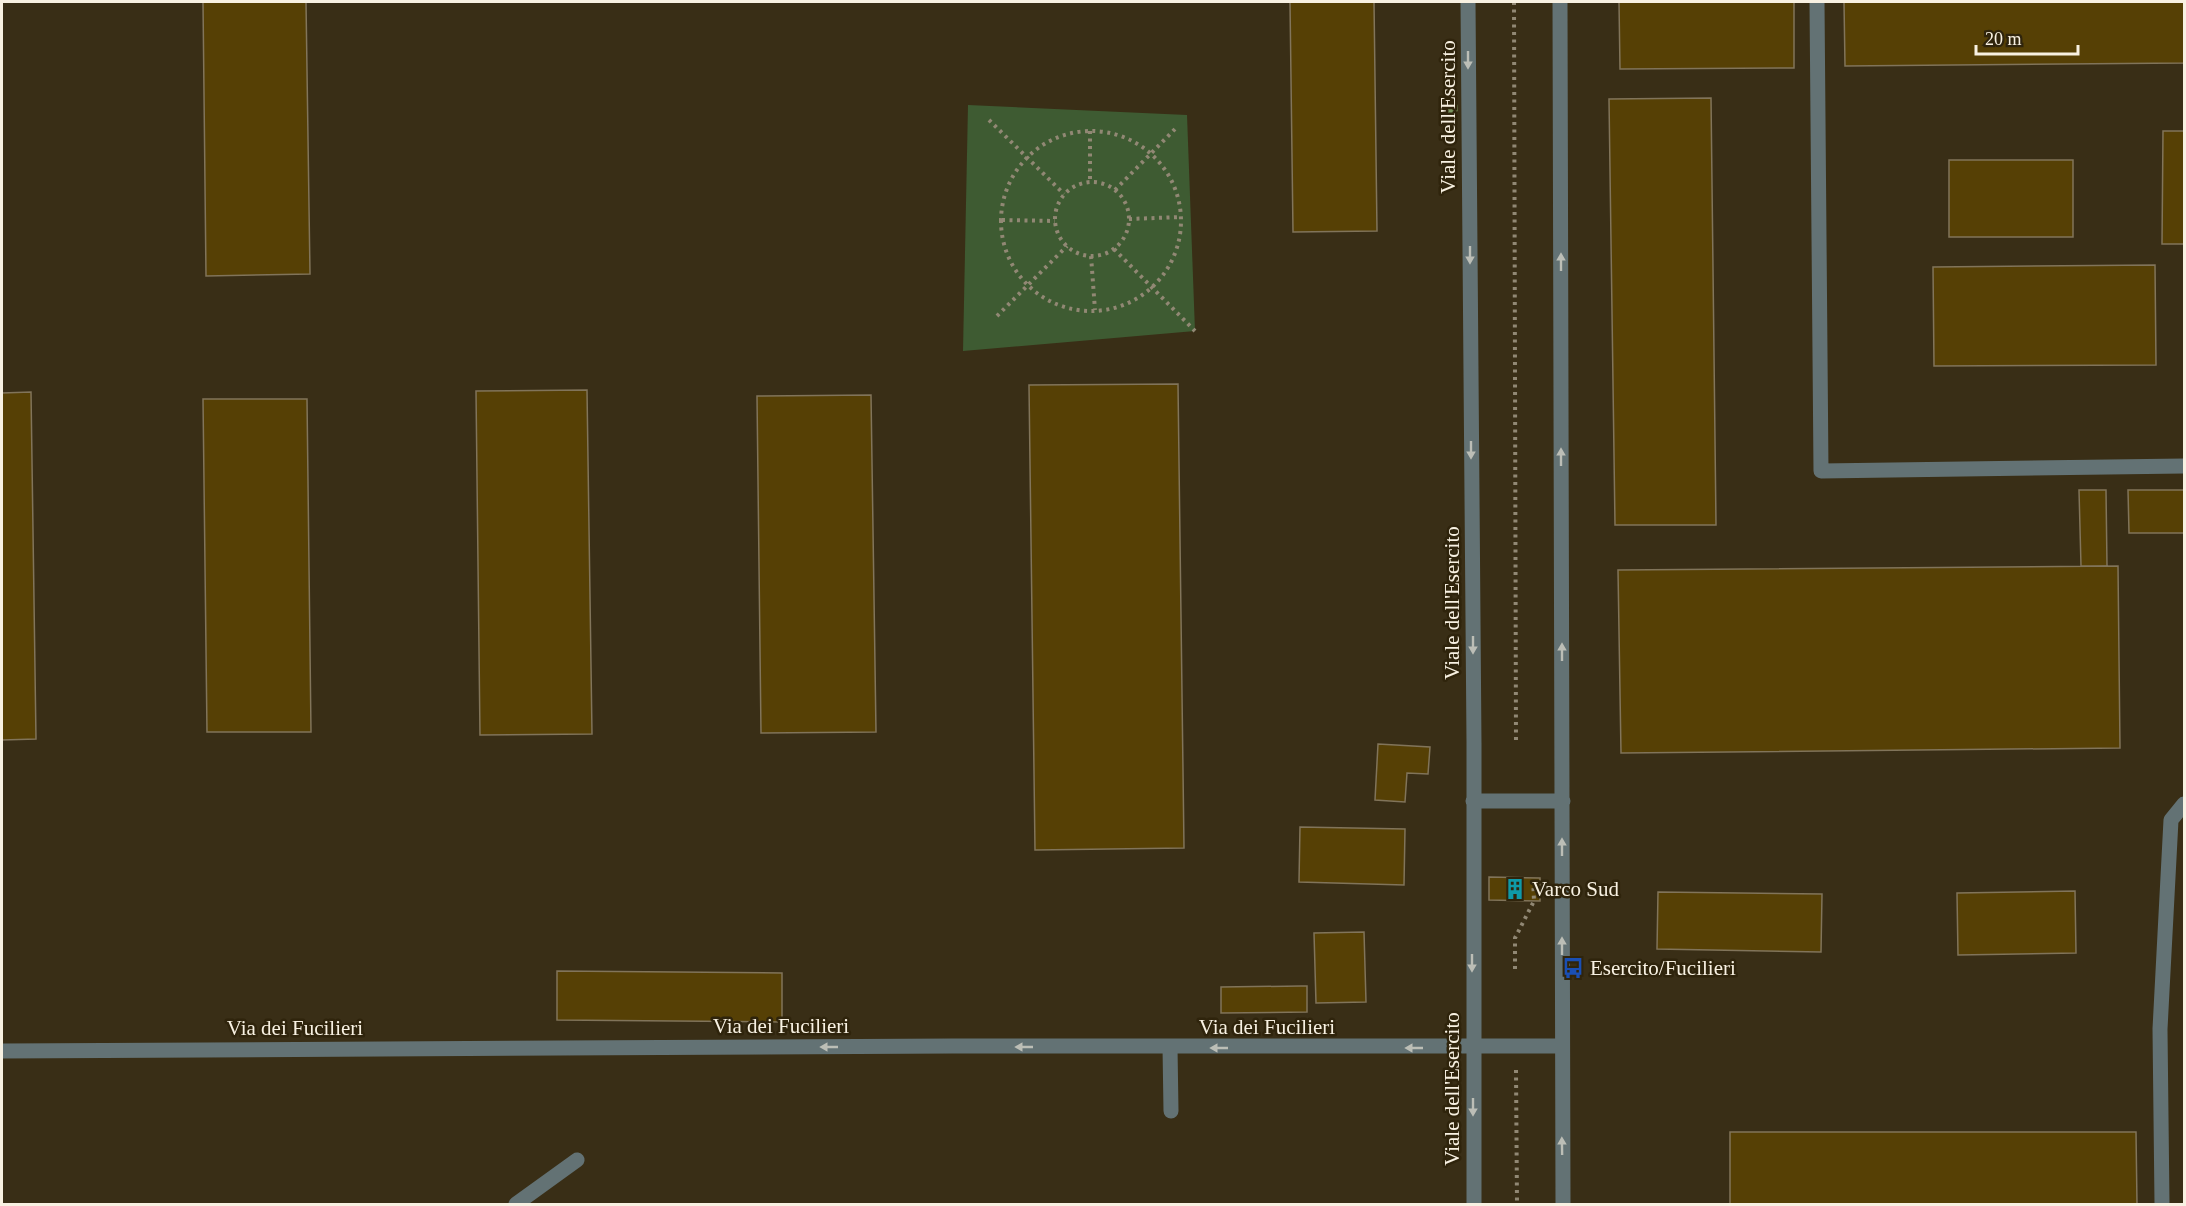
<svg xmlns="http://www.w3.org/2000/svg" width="2186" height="1206" font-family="'Times New Roman',serif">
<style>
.green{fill:#3e5b32}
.building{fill:#564005;stroke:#81745a;stroke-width:1.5}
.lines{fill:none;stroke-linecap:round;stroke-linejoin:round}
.path{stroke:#918874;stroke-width:4;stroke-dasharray:3 4.5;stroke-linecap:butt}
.minor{stroke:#637274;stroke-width:15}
.tree{fill:#7b965f}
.oneway{fill:#bcbeb6}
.labels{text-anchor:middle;stroke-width:5;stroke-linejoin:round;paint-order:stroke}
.street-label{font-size:21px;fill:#f8f1e2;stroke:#2f240c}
.poi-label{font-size:21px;fill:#f8f1e2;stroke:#2f240c;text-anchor:start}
</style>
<rect width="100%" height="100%" fill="#392e16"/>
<path class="green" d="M968,105l219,10 8,216 -232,20z"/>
<path class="building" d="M203,2h103l4,272 -104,2z
M1290,2h84l3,229 -84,1z
M1619,2h175v66l-174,1z
M1844,2h340v61l-339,3z
M1711,98l5,427h-101l-6,-426z
M2163,131h21v113h-22z
M1949,160h124v77h-124z
M2155,265l1,100 -222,1 -1,-99z
M1178,384l6,464 -149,2 -6,-465z
M587,390l5,344 -112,1 -4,-344z
M31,392l5,347 -34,1v-347z
M871,395l5,337 -115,1 -4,-337z
M203,399h104l4,333h-104z
M2079,490h27l1,76h-26z
M2128,490h56v43h-55z
M2118,566l2,182 -499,5 -3,-183z
M1378,744l52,3 -2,27 -21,-1 -2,29 -30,-2z
M1300,827l105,2 -1,56 -105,-3z
M1489,877l51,1v23l-51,-1z
M2075,891l1,62 -118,2 -1,-62z
M1658,892l164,2 -1,58 -164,-3z
M1364,932l2,70 -50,1 -2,-70z
M557,971l225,2v49l-225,-2z
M1301,986h6v26l-86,1v-26z
M1730,1132h406l1,72h-407z"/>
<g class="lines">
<path class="path" d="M1514,2l2,742
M989,120l75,74
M1090,131v50
M1001 221a90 90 0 1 1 180 0a90 90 0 1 1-180 0Z
M1055 219a37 37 0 1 1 74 0a37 37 0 1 1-74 0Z
M1115,190l62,-63
M1129,219l52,-2
M1002,220l53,1
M1114,249l81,82
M1091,256l4,54
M997,316l70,-70
M1515,969v-31l19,-37 -1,-24
M1516,1070l1,134"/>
<path class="minor" d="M1468,2l6,741v461
M1560,2l3,1202
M1817,2l4,469 363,-5
M1473,801h90
M1170,1047l1,64
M2,1051l951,-5h608
M516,1204l61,-44
M2162,1204l-2,-175 11,-209 13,-16"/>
</g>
<circle class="tree" cx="1449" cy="108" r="9"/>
<defs><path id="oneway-solid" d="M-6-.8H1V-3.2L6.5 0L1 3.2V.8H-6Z" transform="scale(1.5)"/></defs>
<g class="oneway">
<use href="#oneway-solid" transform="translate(1468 60) rotate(90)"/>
<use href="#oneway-solid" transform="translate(1470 255) rotate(90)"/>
<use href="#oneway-solid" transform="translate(1561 262) rotate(-90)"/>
<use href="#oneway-solid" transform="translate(1471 450) rotate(90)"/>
<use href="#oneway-solid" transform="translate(1561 457) rotate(-90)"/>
<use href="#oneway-solid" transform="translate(1473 645) rotate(90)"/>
<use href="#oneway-solid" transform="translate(1562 652) rotate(-90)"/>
<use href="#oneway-solid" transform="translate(1562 847) rotate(-90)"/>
<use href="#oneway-solid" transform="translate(1562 946) rotate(-90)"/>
<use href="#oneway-solid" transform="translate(1472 963) rotate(90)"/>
<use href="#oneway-solid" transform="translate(829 1047) rotate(180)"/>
<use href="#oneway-solid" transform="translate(1024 1047) rotate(-180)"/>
<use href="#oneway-solid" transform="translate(1219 1048) rotate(-180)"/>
<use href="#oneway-solid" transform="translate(1414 1048) rotate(-180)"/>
<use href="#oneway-solid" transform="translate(1473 1107) rotate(90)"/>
<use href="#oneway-solid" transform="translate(1562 1146) rotate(-91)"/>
</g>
<defs>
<symbol id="building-bare" viewBox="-9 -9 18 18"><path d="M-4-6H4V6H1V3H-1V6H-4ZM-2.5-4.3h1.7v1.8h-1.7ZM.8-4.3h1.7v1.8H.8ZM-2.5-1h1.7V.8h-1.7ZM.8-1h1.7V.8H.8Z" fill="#0f9aa8" stroke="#2f240c" stroke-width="2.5" paint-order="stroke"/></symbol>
<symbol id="bus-bare" viewBox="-9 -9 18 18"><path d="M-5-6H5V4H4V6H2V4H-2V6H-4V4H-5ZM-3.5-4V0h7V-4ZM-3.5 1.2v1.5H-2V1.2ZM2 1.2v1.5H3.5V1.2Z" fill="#1a4fb4" stroke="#2f240c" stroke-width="2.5" paint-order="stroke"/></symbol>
</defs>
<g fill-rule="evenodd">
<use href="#building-bare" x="1500" y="874" width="30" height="30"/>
<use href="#bus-bare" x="1558" y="953" width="30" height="30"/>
</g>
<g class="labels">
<g class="street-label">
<text transform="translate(1448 117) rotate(-90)" y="7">Viale dell'Esercito</text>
<text transform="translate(1452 603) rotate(-90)" y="7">Viale dell'Esercito</text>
<text x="781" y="1033">Via dei Fucilieri</text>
<text x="1267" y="1034">Via dei Fucilieri</text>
<text x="295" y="1035">Via dei Fucilieri</text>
<text transform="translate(1452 1089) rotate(-90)" y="7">Viale dell'Esercito</text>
</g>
<g class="poi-label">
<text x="1532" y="896">Varco Sud</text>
<text x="1590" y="975">Esercito/Fucilieri</text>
</g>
</g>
<rect width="2186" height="1206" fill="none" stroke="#f8f1e2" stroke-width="6"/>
<path d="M1976 45v9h102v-9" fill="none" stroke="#f8f1e2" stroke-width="3"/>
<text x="1985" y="45" font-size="18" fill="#f8f1e2" stroke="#2f240c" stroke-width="4.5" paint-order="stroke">20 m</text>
</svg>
